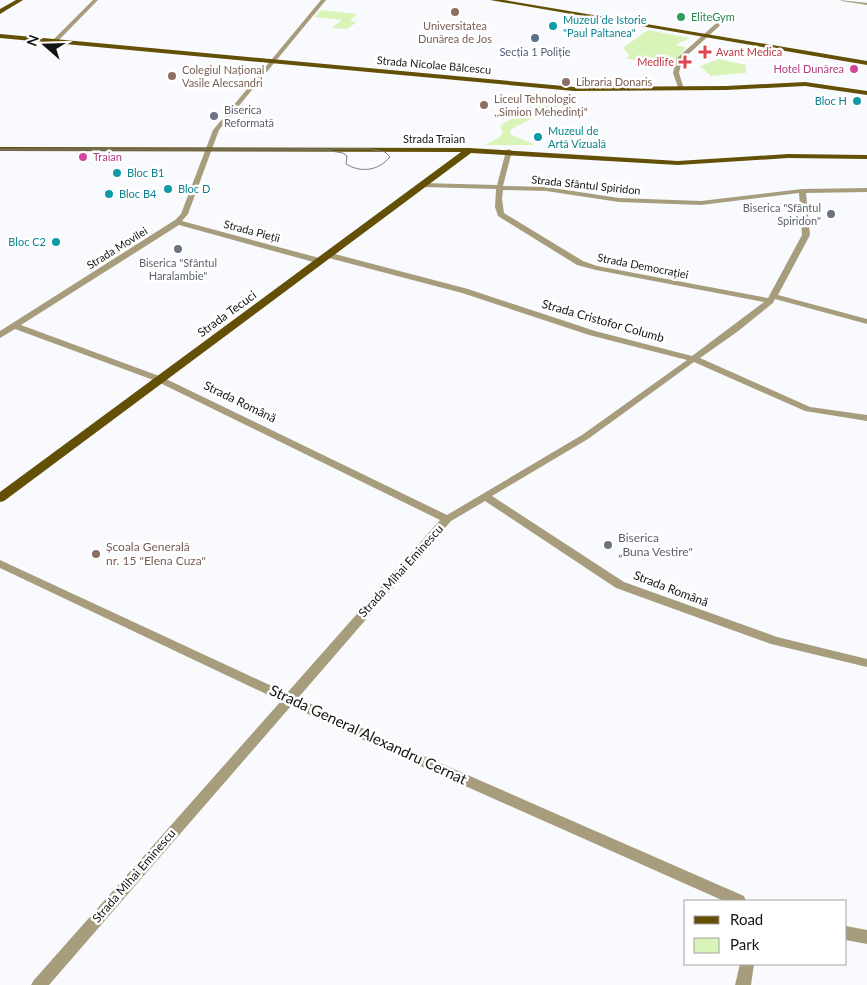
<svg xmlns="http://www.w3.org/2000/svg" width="867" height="985" font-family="Lato,sans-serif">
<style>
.green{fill:#d8f4b8}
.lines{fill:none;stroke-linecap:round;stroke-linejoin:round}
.minor{fill:#a79d7d;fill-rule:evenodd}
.major{fill:#634f05;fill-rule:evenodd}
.tram{stroke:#7d7e80;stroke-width:1}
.education-dot{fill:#8d6e63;stroke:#fff;stroke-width:2}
.leisure-dot{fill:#2e9e5b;stroke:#fff;stroke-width:2}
.culture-dot{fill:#0f9aa8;stroke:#fff;stroke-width:2}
.service-dot{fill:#5c6f8a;stroke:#fff;stroke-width:2}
.health-dot{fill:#e0444e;stroke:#fff;stroke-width:2}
.hotel-dot{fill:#d1479c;stroke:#fff;stroke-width:2}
.worship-dot{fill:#6b7280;stroke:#fff;stroke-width:2}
.labels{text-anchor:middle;stroke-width:5;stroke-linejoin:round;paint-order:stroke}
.far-leisure-label{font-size:11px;fill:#27864d;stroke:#fff;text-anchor:start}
.far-culture-label{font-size:11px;fill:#0d838f;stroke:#fff;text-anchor:start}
.far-education-label{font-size:11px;fill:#785e54;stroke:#fff;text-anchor:start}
.far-service-label{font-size:11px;fill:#4e5e75;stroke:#fff}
.far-health-label{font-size:11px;fill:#be3a42;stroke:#fff;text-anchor:start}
.far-street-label{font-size:11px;fill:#141516;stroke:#fff}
.far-hotel-label{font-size:11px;fill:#b23c85;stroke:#fff;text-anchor:end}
.far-worship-label{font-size:11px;fill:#5b616d;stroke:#fff;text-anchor:start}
.street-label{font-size:12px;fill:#141516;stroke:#fff}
.worship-label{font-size:12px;fill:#5b616d;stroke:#fff;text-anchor:start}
.education-label{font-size:12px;fill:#785e54;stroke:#fff;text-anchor:start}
.near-street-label{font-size:15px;fill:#141516;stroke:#fff}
</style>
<rect width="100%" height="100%" fill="#f8fafd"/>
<path class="green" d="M321,10l36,4 -7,7 7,1 -10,7 -16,-1 11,-8 -27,-3z
M648,30l42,8 -15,7 11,2 -11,16 -48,-4 2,-5 -6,-6z
M719,59l27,6v8l-35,3 -11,-10z
M557,97l12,3 -58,29 -1,5 25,11h-50l14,-7 4,-5 -3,-6 4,-4z"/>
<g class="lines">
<path class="minor" d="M93,0h5l-41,42h-4v-2z
M321,0h5l-107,130 -31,84 -6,7 141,38v4h-6l-138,-38 -158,100 141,52 285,138 135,-80 105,-75 -98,-25 -127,-42 -137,-36v-4h6l137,36 127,42 97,25 72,-54 -168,-32 -19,-5 -79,-49 -3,-9 1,-18 -74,-2 -3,-2 3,-2 75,2 9,-34 3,-2 3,2 -9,35 43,1 73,11 82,3 101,-12 65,-1v4l-61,1 4,42 -32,60 89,24v5l-92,-25 -2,4 -36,29 -37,26 110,49 57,8v6l-62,-10 -111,-49 -106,77 -96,57 132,86 153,55 90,22v8l-96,-23 -155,-56 -131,-87 -34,20 -153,177 101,47 345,151 2,5h-22l-333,-148 -100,-47 -242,279h-18l3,-5 247,-279 -281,-133v-8l287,133 153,-173 -284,-139 -141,-52 -15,9v-7l175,-111 6,-6 32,-84zM503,190l43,1 73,11 82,3 98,-12 3,42 -34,63 -171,-32 -14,-5 -79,-48 -2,-14z
M840,0l27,3v2l-25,-4z
M721,19l5,1 -44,40 -3,13 5,16 -5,1 -6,-17 3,-14z
M846,926l21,4v14l-21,-4z
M740,964h14l-3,21h-16z"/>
<path class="major" d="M16,0h7l-23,14v-5z
M490,0h14l363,61v4z
M0,34l574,53 152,-1 79,-4 62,9v4l-62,-9 -79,4 -152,1 -574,-53z
M0,147l469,1 209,13 110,-7 79,1v4l-79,-1 -110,7 -207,-12 -467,348 -4,1v-10l461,-340 -461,-1z"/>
<path class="tram" d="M0,149h370l15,3 5,5c-12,14 -29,16 -44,7l1,-8 -4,-3 -18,-3h-325"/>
</g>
<g class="education-dot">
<circle cx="455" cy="12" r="5"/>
<circle cx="172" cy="76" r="5"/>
<circle cx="566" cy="82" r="5"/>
<circle cx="484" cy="105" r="5"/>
<circle cx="96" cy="554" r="5"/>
</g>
<circle class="leisure-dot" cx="681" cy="17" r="5"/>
<g class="culture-dot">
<circle cx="553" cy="26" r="5"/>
<circle cx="857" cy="101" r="5"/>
<circle cx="538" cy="137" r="5"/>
<circle cx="117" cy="173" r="5"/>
<circle cx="168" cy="189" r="5"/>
<circle cx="109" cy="194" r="5"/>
<circle cx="56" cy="242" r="5"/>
</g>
<circle class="service-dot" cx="535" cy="38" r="5"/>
<g class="health-dot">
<path d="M702.5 44.5h5v5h5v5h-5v5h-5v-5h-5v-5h5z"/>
<path d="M682.5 54.5h5v5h5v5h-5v5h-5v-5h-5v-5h5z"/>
</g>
<g class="hotel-dot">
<circle cx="854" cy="69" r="5"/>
<circle cx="83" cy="157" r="5"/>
</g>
<g class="worship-dot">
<circle cx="214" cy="116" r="5"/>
<circle cx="831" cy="214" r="5"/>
<circle cx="178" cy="249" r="5"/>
<circle cx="608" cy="545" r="5"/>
</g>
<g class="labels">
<g class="far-leisure-label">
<text x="691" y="21">EliteGym</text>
</g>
<g class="far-culture-label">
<text x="563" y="24">Muzeul de Istorie<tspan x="563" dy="13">"Paul Paltanea"</tspan></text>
<text x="847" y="105" text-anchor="end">Bloc H</text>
<text x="548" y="135">Muzeul de<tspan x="548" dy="13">Artă Vizuală</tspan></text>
<text x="127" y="177">Bloc B1</text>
<text x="178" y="193">Bloc D</text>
<text x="119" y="198">Bloc B4</text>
<text x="46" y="246" text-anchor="end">Bloc C2</text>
</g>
<g class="far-education-label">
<text x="455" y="30" text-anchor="middle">Universitatea<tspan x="455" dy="13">Dunărea de Jos</tspan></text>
<text x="182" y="74">Colegiul Național<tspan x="182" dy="13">Vasile Alecsandri</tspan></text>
<text x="576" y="86">Libraria Donaris</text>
<text x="494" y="103">Liceul Tehnologic<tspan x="494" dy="13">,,Simion Mehedinți"</tspan></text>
</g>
<g class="far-service-label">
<text x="535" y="56">Secția 1 Poliție</text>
</g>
<g class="far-health-label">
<text x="716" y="56">Avant Medica</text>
<text x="674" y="66" text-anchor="end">Medlife</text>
</g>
<g class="far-street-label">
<text transform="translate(434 65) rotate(5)" y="4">Strada Nicolae Bălcescu</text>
<text x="434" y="143">Strada Traian</text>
<text transform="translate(586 185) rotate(6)" y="4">Strada Sfântul Spiridon</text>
<text transform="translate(252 231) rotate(15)" y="4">Strada Pieții</text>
<text transform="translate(117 248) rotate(-32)" y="4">Strada Movilei</text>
<text transform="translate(643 266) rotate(11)" y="4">Strada Democrației</text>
</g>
<g class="far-hotel-label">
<text x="844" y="73">Hotel Dunărea</text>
<text x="93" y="161" text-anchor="start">Traian</text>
</g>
<g class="far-worship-label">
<text x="224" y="114">Biserica<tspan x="224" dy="13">Reformată</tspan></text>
<text x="821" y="212" text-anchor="end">Biserica "Sfântul<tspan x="821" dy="13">Spiridon"</tspan></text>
<text x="178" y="267" text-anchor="middle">Biserica "Sfântul<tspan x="178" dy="13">Haralambie"</tspan></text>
</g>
<g class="street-label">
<text transform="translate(227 314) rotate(-36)" y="4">Strada Tecuci</text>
<text transform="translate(603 321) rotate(16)" y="4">Strada Cristofor Columb</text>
<text transform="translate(240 402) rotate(26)" y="4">Strada Română</text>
<text transform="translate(401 571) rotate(-48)" y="4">Strada Mihai Eminescu</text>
<text transform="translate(671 589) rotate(21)" y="4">Strada Română</text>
<text transform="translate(134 876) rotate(-49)" y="4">Strada Mihai Eminescu</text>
</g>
<g class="worship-label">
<text x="618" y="542">Biserica<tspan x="618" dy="14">„Buna Vestire"</tspan></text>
</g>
<g class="education-label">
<text x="106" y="551">Școala Generală<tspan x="106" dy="14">nr. 15 "Elena Cuza"</tspan></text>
</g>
<g class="near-street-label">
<text transform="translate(368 735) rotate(25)" y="5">Strada General Alexandru Cernat</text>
</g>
</g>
<rect x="684" y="900" width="162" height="65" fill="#ffffff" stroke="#a1a1a2"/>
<rect x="694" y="916" width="25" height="8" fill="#634f05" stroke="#a1a1a2"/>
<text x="730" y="925" font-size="15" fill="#141516">Road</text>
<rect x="694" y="938" width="25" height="15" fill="#d8f4b8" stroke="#a1a1a2"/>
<text x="730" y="950" font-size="15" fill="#141516">Park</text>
<g transform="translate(45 45) rotate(290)" stroke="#ffffff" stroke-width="4" paint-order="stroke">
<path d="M0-4L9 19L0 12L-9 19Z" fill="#141516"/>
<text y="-8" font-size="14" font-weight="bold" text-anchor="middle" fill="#141516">N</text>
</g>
</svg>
